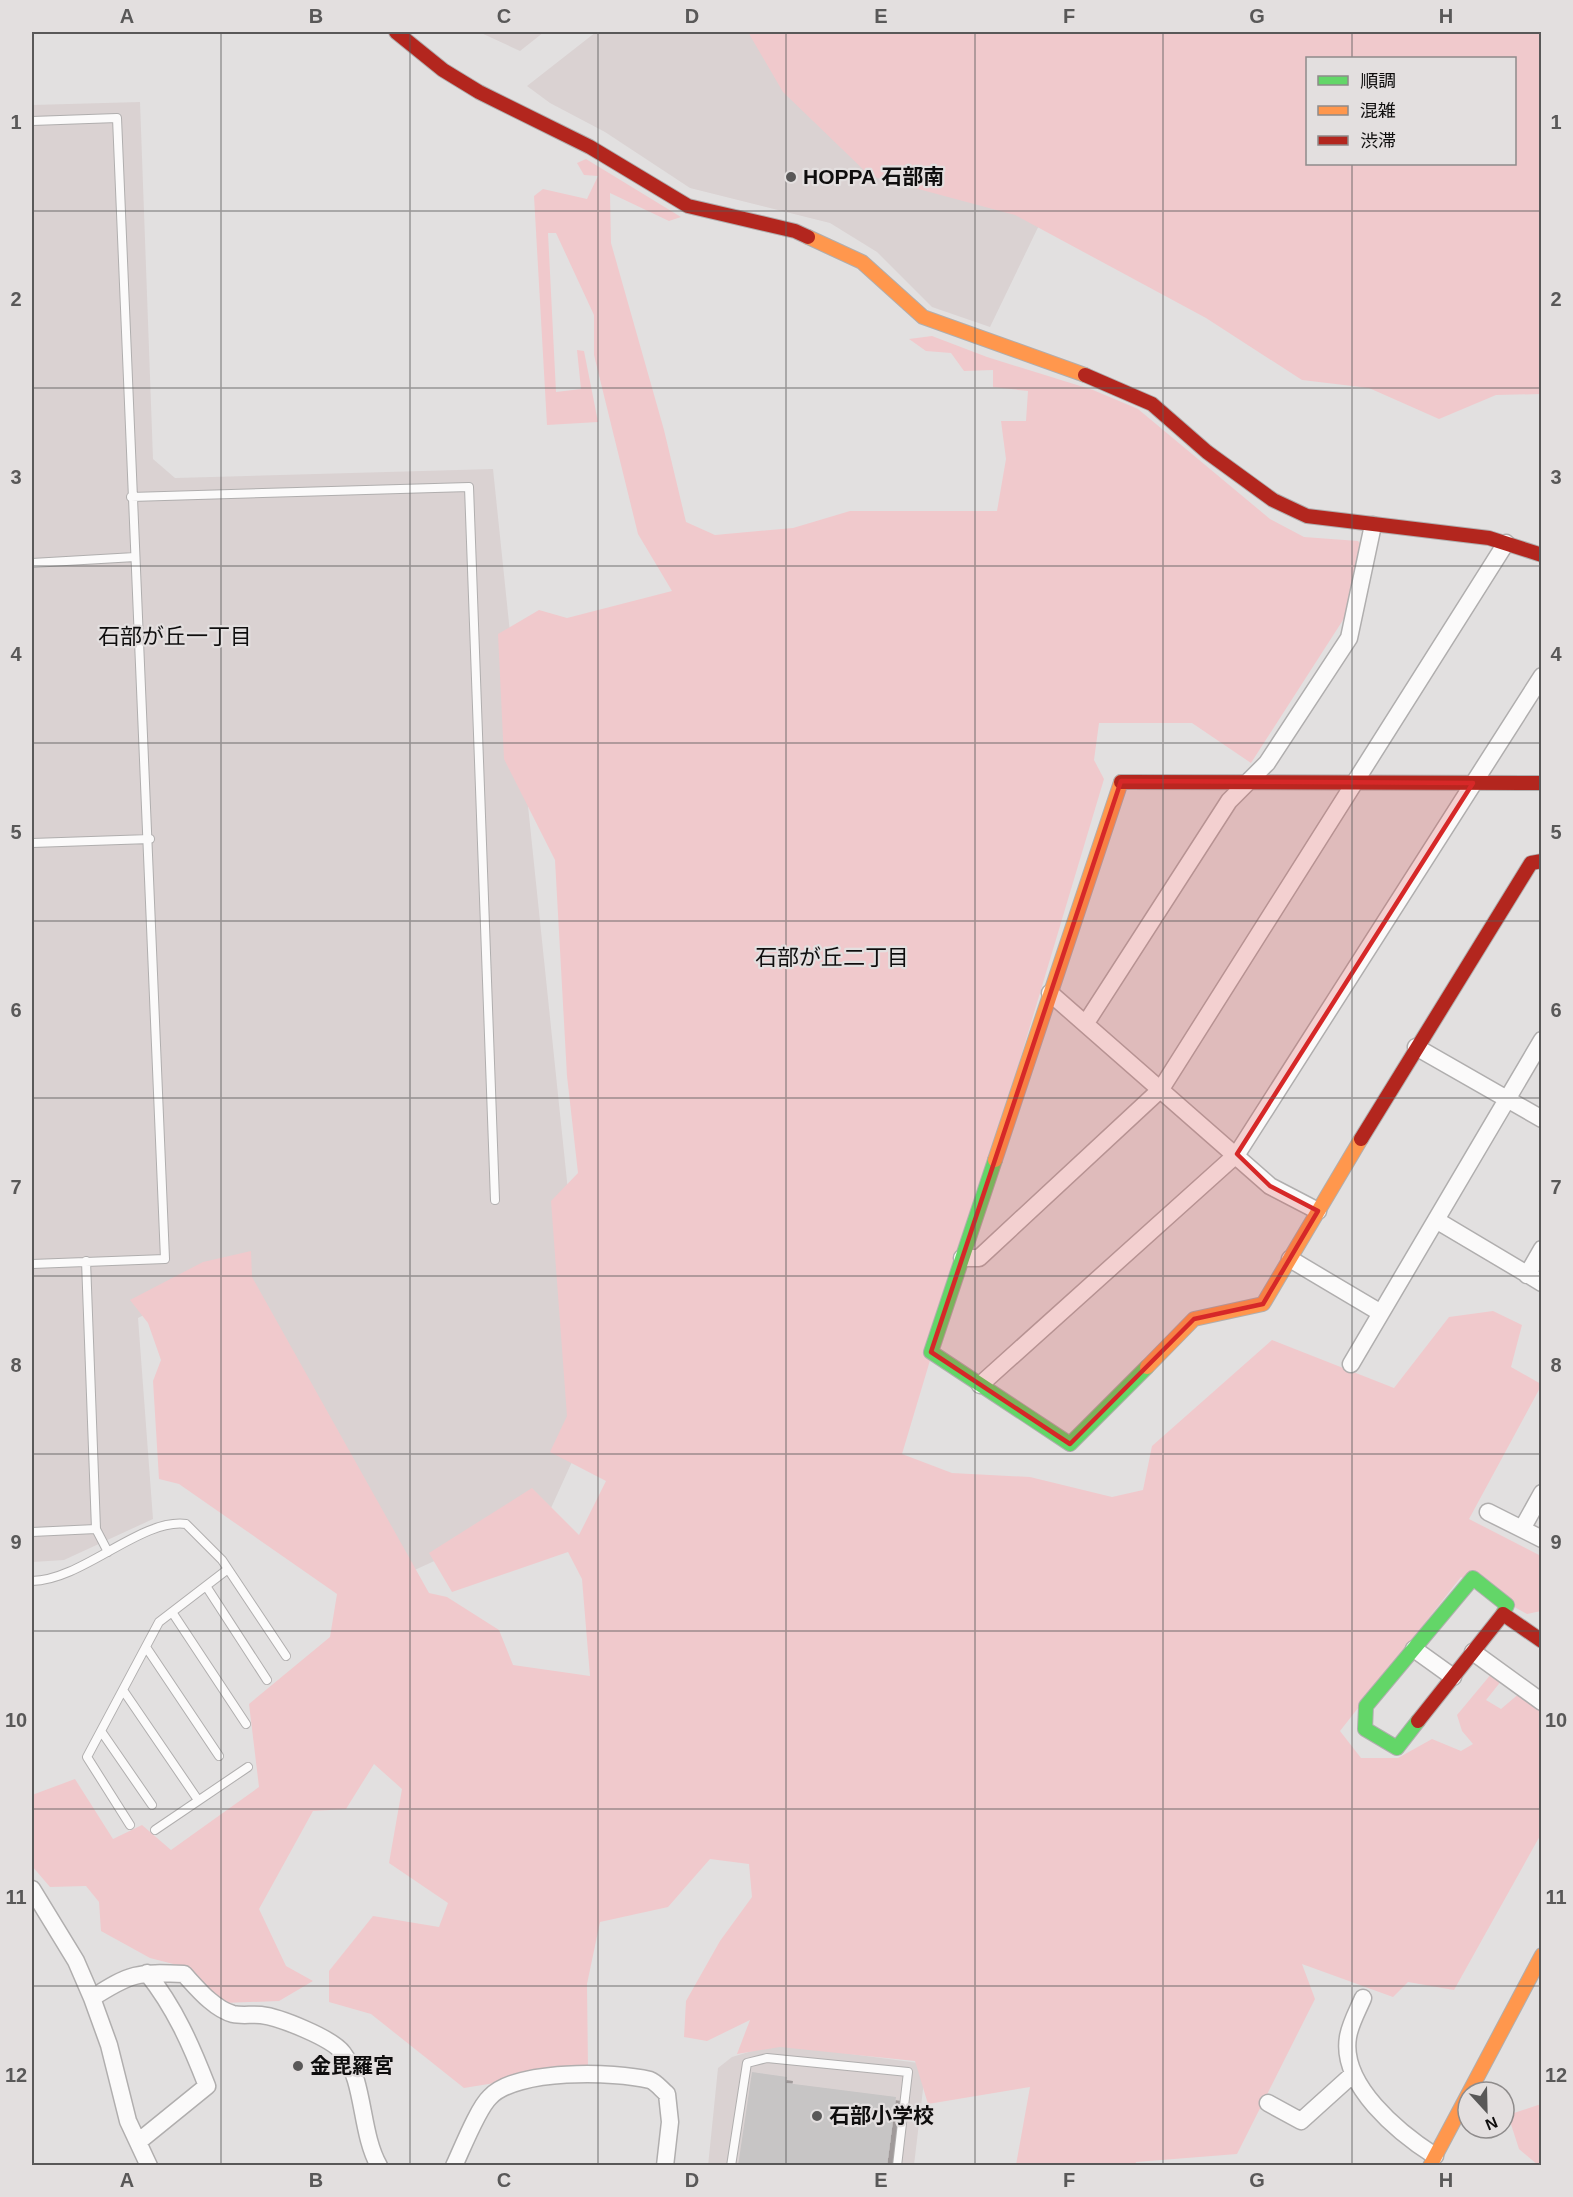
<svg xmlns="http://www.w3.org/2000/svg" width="1573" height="2197" font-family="Arial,'Noto Sans JP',sans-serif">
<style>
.built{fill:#dad2d2}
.green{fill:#f0c9cc;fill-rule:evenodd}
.building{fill:#c7c5c5;filter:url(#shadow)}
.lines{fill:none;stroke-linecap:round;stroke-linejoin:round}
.lane-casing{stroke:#b0aeae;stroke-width:10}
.street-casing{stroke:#b0aeae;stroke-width:19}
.fast-casing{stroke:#b0aeae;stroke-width:16}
.slow-casing{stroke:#b0aeae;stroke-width:16}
.jam-casing{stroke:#b0aeae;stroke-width:16}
.lane{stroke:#fbfafa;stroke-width:8}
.street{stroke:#fbfafa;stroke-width:16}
.fast{stroke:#63d668;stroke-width:14}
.slow{stroke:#ff974d;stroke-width:14}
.jam{stroke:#b3261e;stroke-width:14}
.marked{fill:#d62828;fill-opacity:0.2;stroke:#d62828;stroke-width:4.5;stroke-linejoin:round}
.grid{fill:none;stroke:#595858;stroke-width:1.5;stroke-opacity:0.55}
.poi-dot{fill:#595858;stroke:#e3dfdf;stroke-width:2}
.labels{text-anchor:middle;stroke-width:4.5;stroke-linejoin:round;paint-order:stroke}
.poi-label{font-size:21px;font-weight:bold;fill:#0f0e0e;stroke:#e3dfdf;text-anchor:start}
.neighbourhood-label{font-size:22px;fill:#0f0e0e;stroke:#e3dfdf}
.neatline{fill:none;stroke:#595858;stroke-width:2}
.grid-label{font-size:20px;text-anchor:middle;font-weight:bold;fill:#595858}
</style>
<defs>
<filter id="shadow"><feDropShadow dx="6" dy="4" stdDeviation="0" flood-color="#0004"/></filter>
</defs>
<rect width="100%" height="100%" fill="#e2e0e0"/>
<path class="built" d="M479,32h65l-24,19z
M596,32h163l284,185 -53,110 -58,-20 -55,-55 -47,-29 -140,-35 -85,-56 -55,-29 -23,-17z
M140,102l13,357 22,19 318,-9 80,770 13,192 -35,77 -143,65 -174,-304 -96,49 15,201 -89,41 -32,2v-1457z
M776,2044l150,20 -12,101 -206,1 10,-98 14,-11z"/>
<path class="green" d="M748,32h793v362l-45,1 -57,24 -70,-31 -67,-8 -96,-62 -191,-103 -145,-39 -87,-84zM1308,58h206v106h-206z
M586,159l95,58 -12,4 -59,-28 1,50 53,187 22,92 29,13 78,-7 57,-17h147l9,-52 -5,-38h25l2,-30 -35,-4v-17l-29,1 -13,-18 -25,-2 -17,-12 23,-3 55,21 106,33 45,19 132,110 34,18 54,4 5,6 -11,59 -101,157 -59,-40h-93l-5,37 10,19 -202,675 50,19 78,4 82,20 31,-7 9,-44 120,-106 122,48 55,-71 44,-6 29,14 -11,42 30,17v2l-72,133 72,37v55l-14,3 -66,-37 -121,154 21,27h37l34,-19 29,12 12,-7 -11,-13 -5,-16 35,-42 10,7 -16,20 15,9 20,-17 20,17v125l-87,156 -46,-8 -15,15 -91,-33 13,35 -78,155 -101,8 -1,3h-119l14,-78 -102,17 -13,-43 -135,-14 -43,7 13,-34 -43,21 -23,-4 2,-36 34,-60 32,-44 -3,-33 -39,-5 -42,48 -68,15 -13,62 1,84 -124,20 -93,-74 -42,-12v-31l44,-55 66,11 9,-24 -59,-40 13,-74 -28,-25 -28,45 -33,2 -54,98 27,57 27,15 -34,20 -56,2 -42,-37 -31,-8 -49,-27 -2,-29 -13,-16 -36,1 -18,-21v-71l43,-16 38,60 29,-14 29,25 88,-63 -10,-83 81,-67 7,-43 -158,-110 -20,-5 -6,-98 8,-21 -13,-37 -18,-23 73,-38 48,-11 1,26 177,316 18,4 52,33 14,35 77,11 -8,-97 -14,-27 -116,40 -23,-39 103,-65 47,47 27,-54 -56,-29 17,-36 -16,-215 27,-28 -11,-97 -12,-216 -51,-101 -6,-125 41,-24 28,8 105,-27 -34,-57 -44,-179v-40l-38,-82h-8l8,159 25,-3 -4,-39 7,1 14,71 -51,3 -13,-229 9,-7 44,10 11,-23 -14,-1 -7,-12z
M1541,2104v61h-3l-19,-16 -11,-34z"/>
<path class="building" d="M752,2072l35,5 -1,6 110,14 -9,69h-149z"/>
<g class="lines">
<defs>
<path id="lane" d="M32,121l85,-3c14,381 34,761 48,1141l-133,5
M131,497l338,-10 26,713
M32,563l103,-6
M32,843l118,-4
M86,1261l10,268 12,23
M32,1532l64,-3
M32,1581c51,-1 109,-63 154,-57l36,36 64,96
M206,1586l61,94
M172,1612l74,112
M146,1647l73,109
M123,1690l75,110
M101,1731l51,74
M130,1825l-43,-68 72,-135 69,-53
M155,1830l93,-63
M731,2166l16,-103 20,-5 141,14 -11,94"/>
<path id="street" d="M1050,993l220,193 48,25
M1086,1023l143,-222 38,-38 82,-125 24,-113
M1416,1047l126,72
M1436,1220l106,63
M962,1258h17l182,-169 345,-546
M1290,1259l91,54
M1527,1275l15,-26
M1351,1364l191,-324
M980,1385l257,-231 305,-478
M1488,1512l54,27
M1522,1529l20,-36
M1414,1649l39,28
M1473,1652l69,50
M32,1889l44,72 16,37 17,47 19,76 21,45
M92,1998c39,-25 45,-26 92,-24 13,14 30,35 49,40 9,2 19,0 28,1 18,2 71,23 82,38 22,29 17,79 36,113
M1363,1998c-5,12 -13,26 -15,39 -8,48 51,96 87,119
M1268,2103l33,18 51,-46
M138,2142l69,-56c-16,-41 -32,-78 -60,-113
M454,2166c8,-17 24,-58 36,-69 26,-28 124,-26 160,-17 6,2 12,10 17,14l3,28 -5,44"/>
<path id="fast" d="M995,1160l-64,192 139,92 77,-77
M1418,1721l-21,27 -32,-19 1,-23 107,-128 34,27 -4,9"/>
<path id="slow" d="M808,237l54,25 61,55 162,58
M995,1160l126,-378
M1147,1367l47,-48 69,-15 98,-165
M1430,2166l112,-211"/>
<path id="jam" d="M396,32l47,38 36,22 111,55 98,59 107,25 13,6
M1085,375l67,29 55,48 66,48 34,16 182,22 53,17
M1121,782l421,1
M1361,1139l170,-276 11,-2
M1418,1721l85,-107 39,27"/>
</defs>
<use href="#lane" class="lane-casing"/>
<use href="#street" class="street-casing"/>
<use href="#fast" class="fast-casing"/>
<use href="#slow" class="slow-casing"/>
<use href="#jam" class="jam-casing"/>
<use href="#lane" class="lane"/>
<use href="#street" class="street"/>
<use href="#fast" class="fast"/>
<use href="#slow" class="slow"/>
<use href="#jam" class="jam"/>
</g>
<path class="marked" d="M1121,781l352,2 -236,371 33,32 48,25 -55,93 -69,15 -124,125 -139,-92z"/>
<path class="grid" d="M221,32v2134M410,32v2134M598,32v2134M786,32v2134M975,32v2134M1163,32v2134M1352,32v26M1352,164v2002M32,211h1510M32,388h1510M32,566h1510M32,743h1510M32,921h1510M32,1098h1510M32,1276h1510M32,1454h1510M32,1631h1510M32,1809h1510M32,1986h1510"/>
<g class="poi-dot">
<circle cx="791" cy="177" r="6"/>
<circle cx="298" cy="2066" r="6"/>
<circle cx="817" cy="2116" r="6"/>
</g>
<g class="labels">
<g class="poi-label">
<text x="803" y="184">HOPPA 石部南</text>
<text x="310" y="2073">金毘羅宮</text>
<text x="829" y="2123">石部小学校</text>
</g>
<g class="neighbourhood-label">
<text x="175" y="644">石部が丘一丁目</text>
<text x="832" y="965">石部が丘二丁目</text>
</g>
</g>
<rect width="1573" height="2197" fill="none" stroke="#e3dfdf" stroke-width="66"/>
<rect x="1306" y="57" width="210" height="108" fill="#e3dfdf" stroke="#8e8b8b" stroke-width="1.5"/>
<rect x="1318" y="76" width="30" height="9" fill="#63d668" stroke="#8e8b8b" stroke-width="1.5"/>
<text x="1360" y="87" font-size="18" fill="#0f0e0e">順調</text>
<rect x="1318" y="106" width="30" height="9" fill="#ff974d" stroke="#8e8b8b" stroke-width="1.5"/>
<text x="1360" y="117" font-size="18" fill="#0f0e0e">混雑</text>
<rect x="1318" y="136" width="30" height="9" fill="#b3261e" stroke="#8e8b8b" stroke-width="1.5"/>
<text x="1360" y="147" font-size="18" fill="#0f0e0e">渋滞</text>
<g transform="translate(1486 2110) rotate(158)"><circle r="28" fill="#e3dfdf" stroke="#8e8b8b" stroke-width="1.5"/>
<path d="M0-4.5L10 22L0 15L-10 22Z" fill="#595858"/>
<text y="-9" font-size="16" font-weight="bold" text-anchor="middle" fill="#0f0e0e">N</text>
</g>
<rect x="33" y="33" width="1507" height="2131" class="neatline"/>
<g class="grid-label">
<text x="127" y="23">A</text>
<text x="316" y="23">B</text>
<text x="504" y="23">C</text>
<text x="692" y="23">D</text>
<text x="881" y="23">E</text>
<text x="1069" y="23">F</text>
<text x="1257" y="23">G</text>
<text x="1446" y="23">H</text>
<text x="16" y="129">1</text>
<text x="1556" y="129">1</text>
<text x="16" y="306">2</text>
<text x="1556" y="306">2</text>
<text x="16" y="484">3</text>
<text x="1556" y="484">3</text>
<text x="16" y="661">4</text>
<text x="1556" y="661">4</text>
<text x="16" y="839">5</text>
<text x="1556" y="839">5</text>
<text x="16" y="1017">6</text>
<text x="1556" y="1017">6</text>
<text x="16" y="1194">7</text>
<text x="1556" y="1194">7</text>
<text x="16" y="1372">8</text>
<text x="1556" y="1372">8</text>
<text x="16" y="1549">9</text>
<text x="1556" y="1549">9</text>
<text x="16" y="1727">10</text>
<text x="1556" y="1727">10</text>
<text x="16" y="1904">11</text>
<text x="1556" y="1904">11</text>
<text x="16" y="2082">12</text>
<text x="1556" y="2082">12</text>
<text x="127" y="2187">A</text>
<text x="316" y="2187">B</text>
<text x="504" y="2187">C</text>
<text x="692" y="2187">D</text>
<text x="881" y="2187">E</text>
<text x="1069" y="2187">F</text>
<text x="1257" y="2187">G</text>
<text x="1446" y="2187">H</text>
</g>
</svg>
